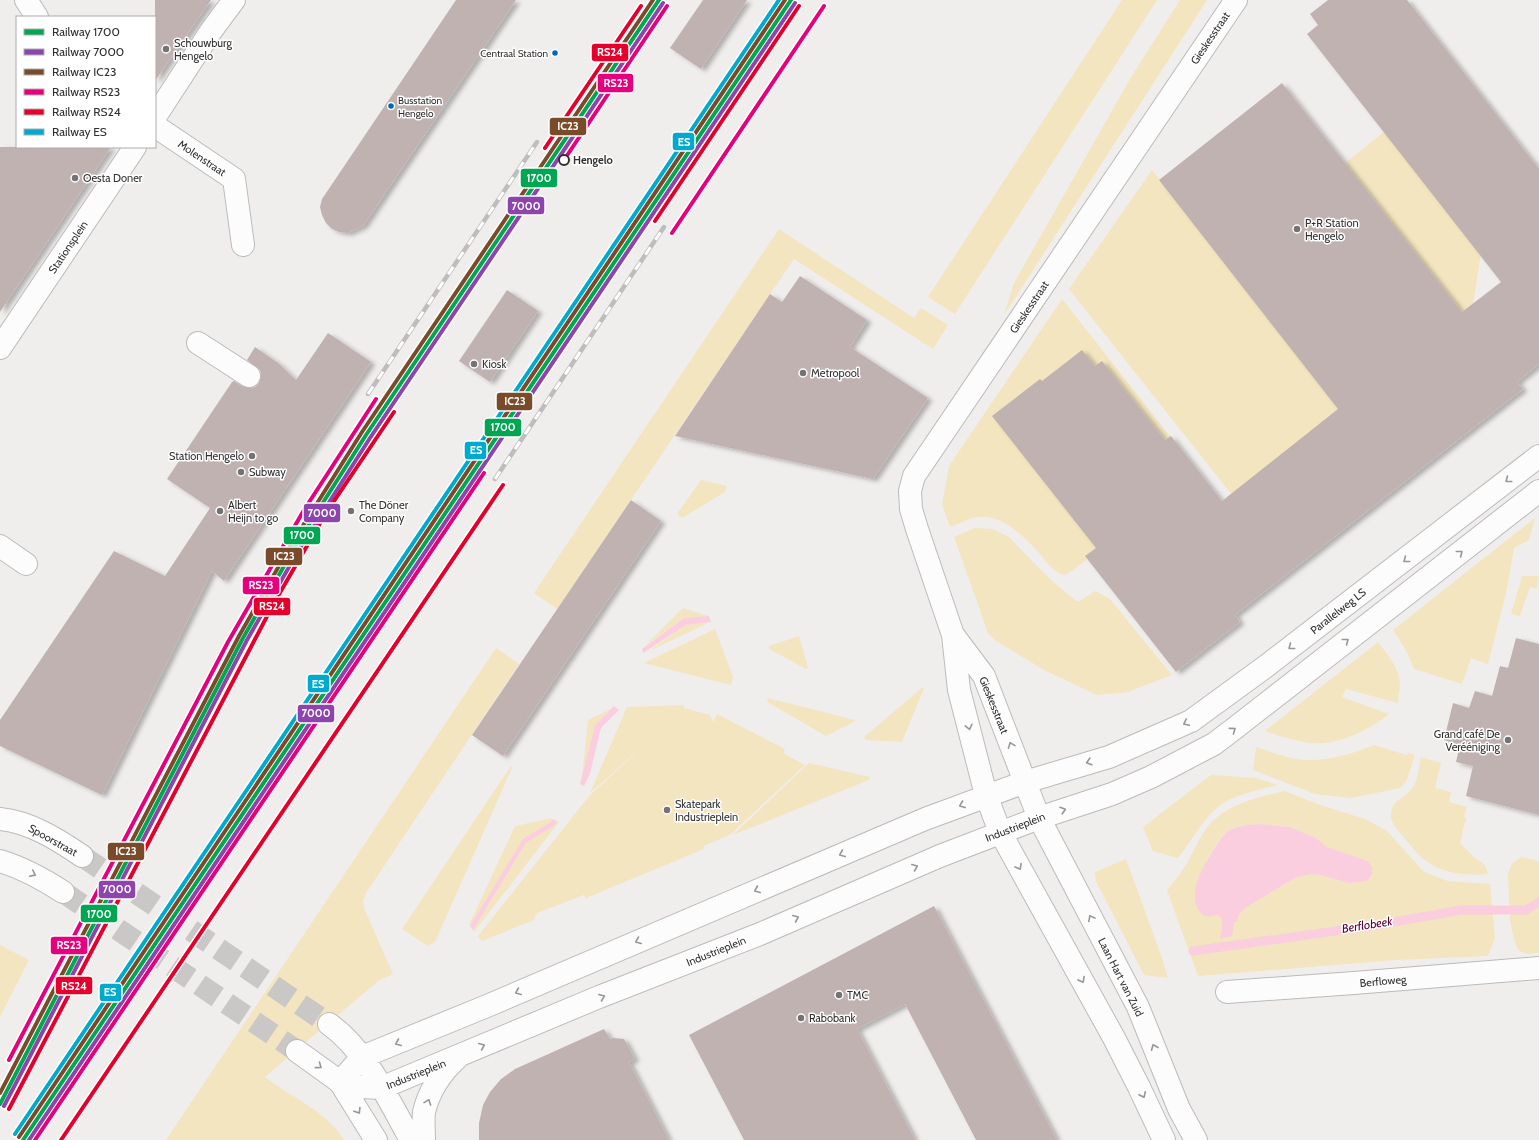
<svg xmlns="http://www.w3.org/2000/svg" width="1539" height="1140" font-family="Cabin,sans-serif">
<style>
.green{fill:#f2e5bf;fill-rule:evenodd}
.water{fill:#facede}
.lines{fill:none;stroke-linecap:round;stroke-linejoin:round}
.stream{stroke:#facede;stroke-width:9}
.building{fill:#c1b2b2;filter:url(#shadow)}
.secondary-tunnel{stroke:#cac8c7;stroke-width:22;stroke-dasharray:22 11;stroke-linecap:butt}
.pedestrian-casing{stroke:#bcbaba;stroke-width:24}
.minor-casing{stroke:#bcbaba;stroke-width:24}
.secondary-casing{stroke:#bcbaba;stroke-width:24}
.pedestrian{stroke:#fdfcfc;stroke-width:22}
.minor{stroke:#fdfcfc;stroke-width:22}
.secondary{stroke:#fdfcfc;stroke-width:22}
.rail-casing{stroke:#bebdbd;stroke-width:4.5}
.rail{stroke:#fff;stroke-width:3;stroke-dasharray:9;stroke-linecap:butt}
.rail-1-casing{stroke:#fff;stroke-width:7}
.rail-2-casing{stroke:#fff;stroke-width:7}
.rail-3-casing{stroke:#fff;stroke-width:7}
.rail-4-casing{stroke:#fff;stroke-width:7}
.rail-5-casing{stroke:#fff;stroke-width:7}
.rail-6-casing{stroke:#fff;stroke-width:7}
.rail-1{stroke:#00a651;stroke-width:4}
.rail-2{stroke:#8e44ad;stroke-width:4}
.rail-3{stroke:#7a4b2a;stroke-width:4}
.rail-4{stroke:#e5007d;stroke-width:4}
.rail-5{stroke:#e4002b;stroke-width:4}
.rail-6{stroke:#00a9ce;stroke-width:4}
.oneway{stroke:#979696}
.poi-dot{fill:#747272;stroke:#fff;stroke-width:1.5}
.bus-dot{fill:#0065bd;stroke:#fff;stroke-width:1.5}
.stop-dot{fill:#fff;stroke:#313030;stroke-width:2}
.labels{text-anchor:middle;stroke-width:3;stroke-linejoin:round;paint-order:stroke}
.bus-label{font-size:10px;fill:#313030;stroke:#fff;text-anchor:end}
.street-label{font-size:11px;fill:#313030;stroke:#fff}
.poi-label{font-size:11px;fill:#313030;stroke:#fff;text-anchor:start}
.stop-label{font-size:11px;font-weight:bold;fill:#313030;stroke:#fff;text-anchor:start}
.water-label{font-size:12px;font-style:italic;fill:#580032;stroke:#fff}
.line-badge{stroke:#fff;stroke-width:1.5}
.badge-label{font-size:11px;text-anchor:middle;font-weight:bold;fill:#fff}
</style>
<defs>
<filter id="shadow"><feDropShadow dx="4.5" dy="2.5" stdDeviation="2" flood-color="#0004"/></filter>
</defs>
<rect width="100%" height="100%" fill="#f0eeed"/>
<path class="green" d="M1122,0h35l-202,314 -27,-17z
M1180,0h27l-203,315 10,-32 116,-204z
M1385,131l96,122 -8,52 -241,190 -163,-206 83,-119 159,203 33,-209z
M779,229l135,89 7,-10 27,17 -15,24 -139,-90 -237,350 -23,-16z
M1062,299l111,141 -73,109 -28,22 -8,4c-10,-3 -17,-12 -23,-20 -17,-18 -40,-44 -68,-37 -7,2 -15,6 -23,9l-8,-23 7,-38z
M701,480l26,6 -2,6 -43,26 -5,-4z
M1535,518l-6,22 -15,8 -8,45 -18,71 -17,-6 -9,26 -48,-15 -7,-17 -14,-22z
M975,528l18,1 16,8 41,42 26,22h4l15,-10 15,8 62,76 -44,17 -31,3 -53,-25 -48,-29 -8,-8 -34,-96z
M1522,576h17l-2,13 -7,-2 -10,29 -9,-2z
M683,608l26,8 -25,2 -39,28z
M708,623l-59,28 37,-26z
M715,629l18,48 -2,8 -87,-22z
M799,636l9,32 -2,1 -37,-20v-3z
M1378,642c10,13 21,26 22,42 0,6 -2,13 -2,19l-52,-14 -4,8 47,17c-19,16 -53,32 -79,29 -15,-2 -31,-7 -45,-12z
M496,648l23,16 -153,229 -3,8 1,7 29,66 -15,7 -113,96c25,20 62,34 79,63h-178z
M923,687l1,1 -22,54 -36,-2 -2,-3z
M768,698l87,22 -1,2 -28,14 -59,-34z
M684,705v3l26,7 3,7 4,-8 68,35 -2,4 22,12 -74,69 -27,12v3l-118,49 -2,-3 -47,18 -3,7 -52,21 -4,-5 112,-141 60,-55 -60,53 37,-86z
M611,709l-16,16 -13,53 6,-58z
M1374,745l33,10 1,-2 7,2 -9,27 -6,6 -49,10 -36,-4 -62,-24 3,-23c15,5 32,12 48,13 25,1 48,-6 70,-15z
M1421,757l20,6 -6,25 16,4 -2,10 18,5 -3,10 3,2 -3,6 -4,18 15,15 10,7 3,9c-25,2 -51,-1 -69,-19 -6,-6 -11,-13 -16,-19 -7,-8 -15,-15 -11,-27 3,-10 16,-13 21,-22 5,-8 6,-20 8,-30z
M809,763l61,14 -1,3 -136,55z
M511,766l1,2 -77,174 -7,4 -26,-17z
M1211,775l45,3 22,7c-18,5 -46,10 -60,22 -17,14 -26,34 -40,51l-25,-7 -10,-24z
M1285,791l35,14 45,14 22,12 37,41 24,9 42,3 5,54 -7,18 -93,4 -197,16 -31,-86c5,-6 10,-12 15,-19 10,-14 15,-31 26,-45 19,-22 50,-29 77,-35zM1258,824l32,3 26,11 11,9 41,14 -9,21 -10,1 -27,-8 -12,-1 -15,4 -48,29 -8,7 -2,8 -14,-3 -2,-3 -4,-1 -19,-36c8,-14 17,-39 30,-48 8,-5 20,-6 30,-7z
M552,818l-1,4 -28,18 -53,86 -1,-1 46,-99z
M557,821l2,1 -85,110 -1,-2 53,-87 28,-17z
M1521,857l18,4v92l-13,1 -8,-4 -4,-11 -4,-18 -2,-48 4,-9z
M1126,859l36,99 6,20 -24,-3 -48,-94 -1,-9z
M0,945l29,15 -29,57z"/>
<path class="water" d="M709,616l2,6 -25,3 -43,28 -1,-4 42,-31z
M614,706l5,4 -18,18 -11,46 -6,12 -4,-2 15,-59z
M552,819l5,2 -3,5 -28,17 -53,87 -3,-4 53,-87 28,-17z
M1258,824l32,3 26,11 11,9 41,14 4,6v7l-4,6 -9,2 -10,1 -28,-8 -11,-1 -15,4 -48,29 -8,7 -2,8h-3l-2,14 -12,3c1,-9 6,-21 -3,-24 -19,7 -25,-14 -21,-29 2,-11 23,-49 32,-55 9,-5 20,-6 30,-7z"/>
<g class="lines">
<path class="stream" d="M1193,951l178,-25 90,-16h65l13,-8"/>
</g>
<path class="building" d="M155,0h56l-56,81z
M456,0h60l-153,226 -15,7 -9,-1 -7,-3 -6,-6 -4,-8 -2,-8 2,-8z
M703,0h44l-46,69 -31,-21z
M1328,0h79l132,169v195l-22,18 6,7 -288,226 5,7 -64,50 -91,-116 11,-8 -104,-132 48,-37 2,2 40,-31 13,16 7,-5 63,79 6,-4 51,65 116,-92 -179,-229 123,-97 180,229 39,-30 -194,-248 11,-9 -8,-11z
M0,147h111l-111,165z
M800,276l67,44 -17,27 78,51 -55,81 -198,-43 95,-142 12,8z
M507,290l31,21 -48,71 -31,-21z
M328,333l43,29 -147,219 -12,-10 -110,224 -102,-49v-26l114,-169 51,25 45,-68 -43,-29 65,-97 2,-1 8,5 7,2 6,-1 4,-4 2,-7 -1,-6 -13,-10 8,-13 23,16 18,17z
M631,500l30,21 -158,235 -31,-21z
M1516,638l23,6v171l-73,-19 7,-30 -17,-4 4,-17 -16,-5 9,-37 16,5 6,-17 17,5 8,-30 8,2z
M934,906l123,234h-81l-71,-136 -48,25 58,111h-171l-55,-105z
M604,1029l6,10 3,-1 11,1 11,20 -6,3 40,78h-190v-17l4,-18 7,-13 11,-13 14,-10z"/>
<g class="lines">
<path class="secondary-tunnel" d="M82,856l247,168
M63,892l234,159"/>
<defs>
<path id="pedestrian" d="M26,0l11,17
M155,117l56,-86 23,-31
M155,126l79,53 9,66
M198,343l51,33
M0,348l135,-201
M0,546l26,18"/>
<path id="minor" d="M954,636l30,40 41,106
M986,795l-27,-105 -6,-55 -36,-106 -6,-20 -1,-18 4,-15 322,-476
M1227,992l127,-9 185,-15"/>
<path id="secondary" d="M1025,782l14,36 99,189 41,102 17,31
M986,795l14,37 114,206 25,49 25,53
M0,819c30,3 57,20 82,37
M0,861c23,7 43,18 63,31
M329,1024c37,26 60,77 82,116
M297,1051l43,31 36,58
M340,1082l22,-25 125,-51 438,-187 100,-37 84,-25 82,-36 74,-54 274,-211
M340,1082l21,5 20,1 218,-91 161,-63 180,-78 99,-38 73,-24 39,-17 63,-33 21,-16 304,-237
M424,1140c0,-9 -1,-20 0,-28 5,-21 17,-39 32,-53"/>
</defs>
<use href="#pedestrian" class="pedestrian-casing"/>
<use href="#minor" class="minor-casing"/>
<use href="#secondary" class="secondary-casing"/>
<use href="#pedestrian" class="pedestrian"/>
<use href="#minor" class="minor"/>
<use href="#secondary" class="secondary"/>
<defs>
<path id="rail" d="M368,394l169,-252
M495,479l169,-252"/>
</defs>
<use href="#rail" class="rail-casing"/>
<use href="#rail" class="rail"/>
<defs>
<path id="rail-1" d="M0,1104l243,-466 53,-93 70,-110 293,-435
M23,1140l768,-1140"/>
<path id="rail-2" d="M4,1106l243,-466 53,-92 70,-110 293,-435
M29,1140l766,-1137"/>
<path id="rail-3" d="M0,1093l239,-457 53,-93 70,-111 291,-432
M19,1137l766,-1137"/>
<path id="rail-4" d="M564,160l103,-154
M672,233l152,-227
M9,1060l219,-418 76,-132 72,-111
M35,1140l449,-667"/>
<path id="rail-5" d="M545,148l96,-142
M655,221l144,-215
M9,1109l265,-506 52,-90 68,-101
M61,1140l442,-655"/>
<path id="rail-6" d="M15,1134l764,-1134"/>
</defs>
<use href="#rail-1" class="rail-1-casing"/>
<use href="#rail-2" class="rail-2-casing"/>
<use href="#rail-3" class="rail-3-casing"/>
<use href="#rail-4" class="rail-4-casing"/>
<use href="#rail-5" class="rail-5-casing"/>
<use href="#rail-6" class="rail-6-casing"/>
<use href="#rail-1" class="rail-1"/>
<use href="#rail-2" class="rail-2"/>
<use href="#rail-3" class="rail-3"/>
<use href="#rail-4" class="rail-4"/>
<use href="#rail-5" class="rail-5"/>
<use href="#rail-6" class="rail-6"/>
</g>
<defs><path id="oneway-chevron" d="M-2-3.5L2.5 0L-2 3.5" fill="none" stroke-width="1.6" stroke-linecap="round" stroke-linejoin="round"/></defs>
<g class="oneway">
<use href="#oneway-chevron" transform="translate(1508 480) rotate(142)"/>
<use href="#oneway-chevron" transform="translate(1460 553) rotate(-38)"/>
<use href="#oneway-chevron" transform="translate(1406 560) rotate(142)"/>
<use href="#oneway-chevron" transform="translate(1346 641) rotate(-38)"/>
<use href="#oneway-chevron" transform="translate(1291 647) rotate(142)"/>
<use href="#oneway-chevron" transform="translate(1186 723) rotate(155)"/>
<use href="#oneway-chevron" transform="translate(969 727) rotate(76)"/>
<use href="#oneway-chevron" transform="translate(1233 730) rotate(-36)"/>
<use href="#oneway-chevron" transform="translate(1011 745) rotate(-111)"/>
<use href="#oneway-chevron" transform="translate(1089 762) rotate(164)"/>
<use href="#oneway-chevron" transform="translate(962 805) rotate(159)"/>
<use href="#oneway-chevron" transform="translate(1063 810) rotate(-18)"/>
<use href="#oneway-chevron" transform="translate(842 854) rotate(157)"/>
<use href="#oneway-chevron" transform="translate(915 867) rotate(-22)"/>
<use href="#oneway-chevron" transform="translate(1019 867) rotate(61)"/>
<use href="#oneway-chevron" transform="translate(33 874) rotate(27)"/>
<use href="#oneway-chevron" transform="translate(757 890) rotate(157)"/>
<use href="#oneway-chevron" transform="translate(796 918) rotate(-23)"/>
<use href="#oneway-chevron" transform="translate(1091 918) rotate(-118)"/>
<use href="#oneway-chevron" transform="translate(638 941) rotate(157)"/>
<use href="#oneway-chevron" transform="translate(1082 980) rotate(61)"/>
<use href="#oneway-chevron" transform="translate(518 992) rotate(157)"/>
<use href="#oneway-chevron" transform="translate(602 997) rotate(-22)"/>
<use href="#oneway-chevron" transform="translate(398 1043) rotate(158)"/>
<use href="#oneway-chevron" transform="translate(482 1046) rotate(-23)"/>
<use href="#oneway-chevron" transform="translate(1154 1047) rotate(-112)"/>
<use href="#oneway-chevron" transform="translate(319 1066) rotate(36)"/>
<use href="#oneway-chevron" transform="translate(1143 1095) rotate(65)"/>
<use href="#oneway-chevron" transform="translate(428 1102) rotate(-70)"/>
<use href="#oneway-chevron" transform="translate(358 1111) rotate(58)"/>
</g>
<g class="poi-dot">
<circle cx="166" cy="49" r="4"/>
<circle cx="75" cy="178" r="4"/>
<circle cx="1297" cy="229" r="4"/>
<circle cx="474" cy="364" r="4"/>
<circle cx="803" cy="373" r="4"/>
<circle cx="252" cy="456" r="4"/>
<circle cx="241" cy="472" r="4"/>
<circle cx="220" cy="511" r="4"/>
<circle cx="351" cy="511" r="4"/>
<circle cx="1508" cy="740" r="4"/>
<circle cx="667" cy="810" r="4"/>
<circle cx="839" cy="995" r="4"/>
<circle cx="801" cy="1018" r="4"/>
</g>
<g class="bus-dot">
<circle cx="555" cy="53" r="3.5"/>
<circle cx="391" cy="106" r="3.5"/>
</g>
<circle class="stop-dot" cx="564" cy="160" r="5"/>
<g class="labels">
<g class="bus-label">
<text x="548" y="57">Centraal Station</text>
<text x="398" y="104" text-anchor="start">Busstation<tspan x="398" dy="13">Hengelo</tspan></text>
</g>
<g class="street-label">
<text transform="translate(1210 38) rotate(-56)" y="4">Gieskesstraat</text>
<text transform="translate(202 158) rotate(34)" y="4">Molenstraat</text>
<text transform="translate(68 247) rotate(-56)" y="4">Stationsplein</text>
<text transform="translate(1029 307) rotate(-56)" y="4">Gieskesstraat</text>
<text transform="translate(1338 611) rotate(-38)" y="4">Parallelweg LS</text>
<text transform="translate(994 705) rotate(68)" y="4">Gieskesstraat</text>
<text transform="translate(1015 827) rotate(-21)" y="4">Industrieplein</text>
<text transform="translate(53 840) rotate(29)" y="4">Spoorstraat</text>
<text transform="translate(716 951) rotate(-22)" y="4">Industrieplein</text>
<text transform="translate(1121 977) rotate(63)" y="4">Laan Hart van Zuid</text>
<text transform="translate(1383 981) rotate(-5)" y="4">Berfloweg</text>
<text transform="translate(416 1074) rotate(-22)" y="4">Industrieplein</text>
</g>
<g class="poi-label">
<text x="174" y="47">Schouwburg<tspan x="174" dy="13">Hengelo</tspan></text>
<text x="83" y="182">Oesta Doner</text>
<text x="1305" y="227">P+R Station<tspan x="1305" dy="13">Hengelo</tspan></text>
<text x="482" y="368">Kiosk</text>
<text x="811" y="377">Metropool</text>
<text x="244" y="460" text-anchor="end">Station Hengelo</text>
<text x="249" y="476">Subway</text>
<text x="228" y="509">Albert<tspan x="228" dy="13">Heijn to go</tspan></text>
<text x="359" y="509">The Döner<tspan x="359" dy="13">Company</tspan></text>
<text x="1500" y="738" text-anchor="end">Grand café De<tspan x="1500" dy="13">Verééniging</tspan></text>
<text x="675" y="808">Skatepark<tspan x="675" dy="13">Industrieplein</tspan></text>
<text x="847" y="999">TMC</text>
<text x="809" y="1022">Rabobank</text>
</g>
<g class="stop-label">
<text x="573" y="164">Hengelo</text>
</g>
<g class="water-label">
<text transform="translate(1367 925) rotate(-9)" y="4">Berflobeek</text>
</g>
</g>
<g class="line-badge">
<rect x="591" y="43" width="38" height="19" rx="4" fill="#e4002b"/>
<rect x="597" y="73" width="37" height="20" rx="4" fill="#e5007d"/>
<rect x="549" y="117" width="38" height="19" rx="4" fill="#7a4b2a"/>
<rect x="672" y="132" width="23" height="19" rx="4" fill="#00a9ce"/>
<rect x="520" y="168" width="38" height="20" rx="4" fill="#00a651"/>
<rect x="507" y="196" width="38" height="19" rx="4" fill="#8e44ad"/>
<rect x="496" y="392" width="37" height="19" rx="4" fill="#7a4b2a"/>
<rect x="484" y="418" width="38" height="19" rx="4" fill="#00a651"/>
<rect x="464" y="441" width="23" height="19" rx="4" fill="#00a9ce"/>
<rect x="303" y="503" width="38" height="20" rx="4" fill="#8e44ad"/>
<rect x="283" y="526" width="38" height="19" rx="4" fill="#00a651"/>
<rect x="265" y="547" width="38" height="19" rx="4" fill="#7a4b2a"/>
<rect x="242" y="576" width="38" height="19" rx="4" fill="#e5007d"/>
<rect x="253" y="597" width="38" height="19" rx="4" fill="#e4002b"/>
<rect x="307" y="674" width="23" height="19" rx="4" fill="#00a9ce"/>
<rect x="297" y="704" width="38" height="19" rx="4" fill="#8e44ad"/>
<rect x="107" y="842" width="38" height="19" rx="4" fill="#7a4b2a"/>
<rect x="98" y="880" width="38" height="19" rx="4" fill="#8e44ad"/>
<rect x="80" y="904" width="38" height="19" rx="4" fill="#00a651"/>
<rect x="50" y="936" width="38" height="19" rx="4" fill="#e5007d"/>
<rect x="55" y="976" width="38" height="19" rx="4" fill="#e4002b"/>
<rect x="99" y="983" width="23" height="19" rx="4" fill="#00a9ce"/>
</g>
<g class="badge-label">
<text x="610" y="56">RS24</text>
<text x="616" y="87">RS23</text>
<text x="568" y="130">IC23</text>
<text x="684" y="146">ES</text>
<text x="539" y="182">1700</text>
<text x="526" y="210">7000</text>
<text x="515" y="405">IC23</text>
<text x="503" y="431">1700</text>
<text x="476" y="454">ES</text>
<text x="322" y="517">7000</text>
<text x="302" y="539">1700</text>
<text x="284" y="560">IC23</text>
<text x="261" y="589">RS23</text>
<text x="272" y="610">RS24</text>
<text x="318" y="688">ES</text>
<text x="316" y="717">7000</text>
<text x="126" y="855">IC23</text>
<text x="117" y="893">7000</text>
<text x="99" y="918">1700</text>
<text x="69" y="949">RS23</text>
<text x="74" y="990">RS24</text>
<text x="110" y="996">ES</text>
</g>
<rect x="16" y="16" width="140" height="132" fill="#ffffff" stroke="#adacac"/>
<rect x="24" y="29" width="20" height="6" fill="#00a651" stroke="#adacac"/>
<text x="52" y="36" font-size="12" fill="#313030">Railway 1700</text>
<rect x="24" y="49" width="20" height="6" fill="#8e44ad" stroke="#adacac"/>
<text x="52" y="56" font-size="12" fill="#313030">Railway 7000</text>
<rect x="24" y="69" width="20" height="6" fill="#7a4b2a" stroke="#adacac"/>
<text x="52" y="76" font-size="12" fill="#313030">Railway IC23</text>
<rect x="24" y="89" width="20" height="6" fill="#e5007d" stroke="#adacac"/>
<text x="52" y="96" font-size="12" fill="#313030">Railway RS23</text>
<rect x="24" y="109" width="20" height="6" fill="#e4002b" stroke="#adacac"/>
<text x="52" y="116" font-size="12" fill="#313030">Railway RS24</text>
<rect x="24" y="129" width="20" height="6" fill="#00a9ce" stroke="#adacac"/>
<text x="52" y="136" font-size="12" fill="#313030">Railway ES</text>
</svg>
